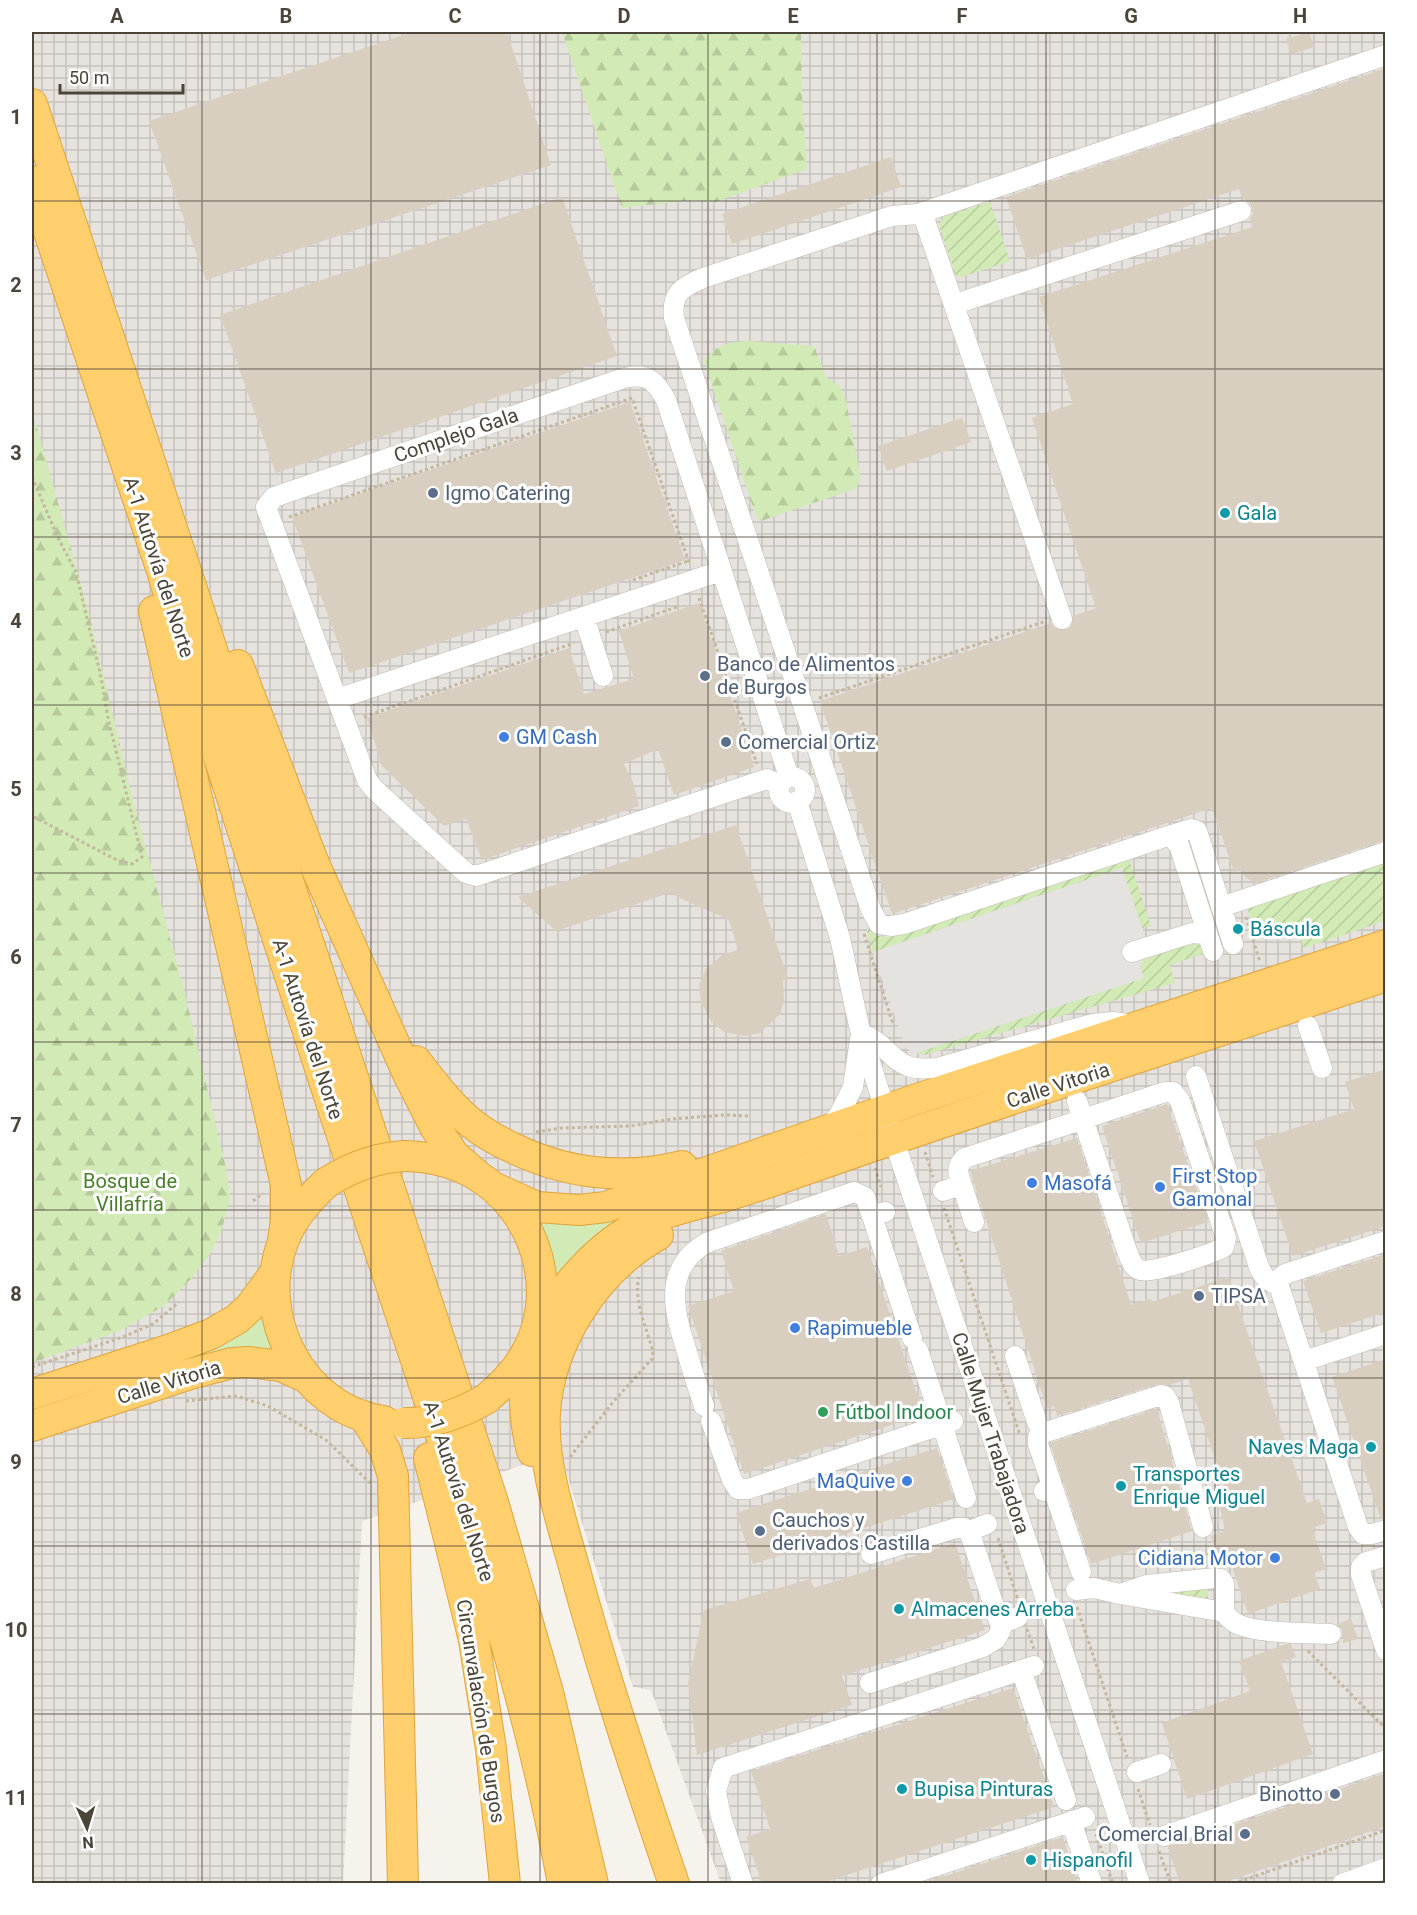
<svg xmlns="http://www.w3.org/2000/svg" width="1417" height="1915" font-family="Roboto,sans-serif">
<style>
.industrial{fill:url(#industrial-grid)}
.grass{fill:#d2eab5}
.forest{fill:url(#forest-firs)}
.garden{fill:url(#garden-furrows)}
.parking{fill:#e5e3e0}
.building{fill:#d8cfc1}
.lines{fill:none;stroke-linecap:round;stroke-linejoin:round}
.minor-casing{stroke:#c2bbae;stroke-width:21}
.highway-casing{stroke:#e0a43c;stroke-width:32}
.path{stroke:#c4b79f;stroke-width:3;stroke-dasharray:3 3;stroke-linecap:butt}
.minor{stroke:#fff;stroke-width:20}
.highway{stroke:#ffcf6e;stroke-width:30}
.highway-bridge-casing{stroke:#e0a43c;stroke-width:32;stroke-linecap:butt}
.highway-bridge{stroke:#ffcf6e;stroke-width:30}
.grid{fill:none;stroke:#4b4439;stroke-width:1.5;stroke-opacity:0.55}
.service-dot{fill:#5c6f8a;stroke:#fff;stroke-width:2}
.culture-dot{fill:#0f9aa8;stroke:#fff;stroke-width:2}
.shop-dot{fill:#3f7fe0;stroke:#fff;stroke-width:2}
.leisure-dot{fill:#2e9e5b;stroke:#fff;stroke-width:2}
.labels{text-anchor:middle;stroke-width:6;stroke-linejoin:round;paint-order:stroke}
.street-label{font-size:20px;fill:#4b4439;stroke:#fff}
.service-label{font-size:20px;fill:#4e5e75;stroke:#fff;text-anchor:start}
.culture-label{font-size:20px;fill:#0d838f;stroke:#fff;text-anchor:start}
.shop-label{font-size:20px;fill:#366cbe;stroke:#fff;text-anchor:start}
.park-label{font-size:20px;fill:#4a7f2a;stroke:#fff}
.leisure-label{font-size:20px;fill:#27864d;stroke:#fff;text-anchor:start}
.neatline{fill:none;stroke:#4b4439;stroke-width:2}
.grid-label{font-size:20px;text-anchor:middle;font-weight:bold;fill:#4b4439}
</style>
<defs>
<pattern id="industrial-grid" width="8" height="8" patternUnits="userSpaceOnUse" patternTransform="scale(1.5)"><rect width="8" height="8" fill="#e6e2dd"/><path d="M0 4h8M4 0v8" fill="none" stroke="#c7c3be"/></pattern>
<pattern id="forest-firs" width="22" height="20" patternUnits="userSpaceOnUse" patternTransform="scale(1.5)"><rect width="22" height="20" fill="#d2eab5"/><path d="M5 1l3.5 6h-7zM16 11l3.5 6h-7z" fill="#b6ca9c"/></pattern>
<pattern id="garden-furrows" width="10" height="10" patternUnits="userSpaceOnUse" patternTransform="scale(1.5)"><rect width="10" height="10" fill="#d2eab5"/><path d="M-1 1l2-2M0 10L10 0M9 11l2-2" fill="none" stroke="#b6ca9c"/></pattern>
</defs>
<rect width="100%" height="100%" fill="#f6f3ec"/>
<path class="industrial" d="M32,32h1353v1851h-664l-70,-193 -18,-3 -73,-235 -198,69 -19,362 -311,1z"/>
<path class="grass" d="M628,1212l-72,70c-2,-28 -4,-39 -20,-62z
M263,1312l3,23 6,15 -240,64v-10z"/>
<path class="forest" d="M562,32h239l1,64 5,73 -92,33 -24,-2 -69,8z
M747,341l67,5 12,31 14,9 6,15 14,73 -3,14 -96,33 -5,-5 -52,-155c14,-17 21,-18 43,-20z
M32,410l57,203 42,179 53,198 42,178 4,30 -8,31 -11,24 -21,27 -26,26 -45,25 -87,32z"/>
<path class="garden" d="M990,202l20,59 -49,16 -5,-1 -17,-51 4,-8z
M1129,859l22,67 -9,2 -21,-60 -248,84 -7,-24 12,8 14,1z
M1385,861v60l-81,27 -8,-25 -40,13 -9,-29z
M1197,944l5,1 6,7 -38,13 5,18 -251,72 -8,-2 228,-75 -4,-13 3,-5 44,-15z
M1208,1587v11l-60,-7z"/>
<path class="parking" d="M1122,868l30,89 -9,3 -3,5 4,13 -228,75 -10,-4 -33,-97z"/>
<path class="building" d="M412,32h95l44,133 -345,115 -57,-159z
M1309,32l5,15 -23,7 -5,-15z
M1386,68v772l-130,43 -11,-6 -3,-7 -8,2 -22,-64 -320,106 -72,-213 231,-78 4,5 10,2 6,-4 2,-10 23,-8 -64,-190 41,-14 -34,-107 213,-70 -2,-8 3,-6 -1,-6 -3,-5 -6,-3 -4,-10 -212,70 -21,-62z
M891,157l10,30 -169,57 -10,-30z
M562,197l55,159 -341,117 -56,-158z
M630,402l55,158 -336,113 -57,-156z
M962,418l9,24 -84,29 -9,-25z
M699,603l55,164 -80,28 -16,-46 -34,15 9,18 6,24 -157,54 -16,-41 -22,7 -62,-60 -15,-48 202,-70 15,46 50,-15 -15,-48z
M736,825l52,153 -5,2 1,21 -4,13 -20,19 -16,3 -20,-4 -13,-11 -10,-19 -2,-17 7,-16 16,-14 16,-5 -9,-30 -60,-27 -113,38 -38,-34z
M1386,1069v157l-93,30 -39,-115 100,-32 -9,-27z
M1167,1104l41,118 -67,21 -39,-117z
M1077,1138l54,167 20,-6 1,3 76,-25 79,226 12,-4 8,24 -15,5 14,41 -12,4 6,16 -72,25 -23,-67 -9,3 -5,-14 14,-5 -8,-37 9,-3 -38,-112 -19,6 -12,-1 -100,32 -3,-10 -7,2 -77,-237z
M826,1214l13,42 28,-9 57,167 -180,60 -56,-168 46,-15 -13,-40z
M1386,1254v58l-65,21 -18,-52z
M1386,1359v159l-5,1 -49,-142z
M1157,1409l35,122 -101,33 -41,-121z
M937,1448l17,51 -201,65 -17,-51z
M955,1543l30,87 -143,46 10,29 -155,50 -9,-72 16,-73 106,-31 4,9z
M1351,1619l7,20 -15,4 -1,-14 -5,-5z
M1286,1644l5,1 5,12 -15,5 32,92 -126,45 -25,-76 88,-32 -11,-30z
M1013,1688l41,119 -235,77h-57l-16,-47 24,-8 -19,-58z
M1386,1773v53l-166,58h-40l-12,-37z
M1063,1837l15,47h-148v-3z"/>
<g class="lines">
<defs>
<path id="minor" d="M918,214l468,-159
M955,304l286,-93
M584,617l19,59
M1062,619l-138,-401 -6,-4 -26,2 -189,62c-21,9 -32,15 -29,40l197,592 8,14 12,2 13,-2 261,-87h6l8,8 34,106
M337,699l384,-128
M779 790a13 13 0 1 1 26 0a13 13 0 1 1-26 0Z
M780,785l-13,-6 -291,97 -10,-3 -92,-84 -7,-9 -101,-273 8,-10 350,-119c24,-5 31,2 42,22l123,377
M797,801l43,137 19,88 40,129 241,729
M1165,837l26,-8 6,2 36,113
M1221,907l165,-55
M1132,952l60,-19 11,1 6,5
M1308,1026l14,42
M861,1034c22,6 29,26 47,32 9,4 20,2 29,2l155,-44 21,-2 14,2
M1196,1076l63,191c5,11 9,14 20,19
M827,1130l12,-15 14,-28 7,-48
M962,1185l12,37
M943,1191l19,-6c-4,-11 -7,-18 3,-27l107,-35 11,-4 82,-27h8l7,9 46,137 -2,9c-10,6 -75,28 -84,23 -8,-3 -10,-12 -13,-19l-50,-150
M872,1216l40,122
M1386,1241l-101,33 -5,4 -1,8 79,241 5,7h9l14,-4
M918,1350l48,148
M1015,1356l22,66
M1304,1361l82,-27
M704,1406c-6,-18 -12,-36 -17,-54 -13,-40 -25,-83 19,-109l148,-51 11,5 7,19 13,-4
M711,1421l21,59 6,9h10l205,-68
M1053,1488l-15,-44v-7l5,-4 118,-38 4,1 4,7 34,124
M1044,1491l9,-3 28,84
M987,1524l-18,7 31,93 18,-7
M871,1554l85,-26h8l5,3
M1386,1556l-20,6 -5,5v8l25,75
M1076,1590l18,-2 26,6 27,-9 68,-7 6,1 3,5v28l-104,-18
M1224,1612c3,4 6,8 10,10 18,12 74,11 97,12
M1021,1670l45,130
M870,1683l113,-36 13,-8 5,-9 -1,-6
M1137,1772l24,-8
M1071,1821l21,63
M1164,1836l222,-76
M743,1884l-22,-67 -5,-26 7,-23 311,-102
M881,1884l204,-67
M1342,1884l44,-16"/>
<path id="highway" d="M32,104l461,1398 55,190 45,192
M32,181l130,390 38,128c65,199 129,399 195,598 64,193 132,386 168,587
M154,611l132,574v36l-3,19
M238,665l75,196 95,213 27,53 19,28 23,20
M416,1061c17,22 33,43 54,61 13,11 28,19 43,26 53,26 111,32 169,18
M406,1156c25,1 49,6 70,19 61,36 85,119 49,180 -10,18 -24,31 -39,44
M326,1183c-18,17 -34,35 -43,59 -29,75 19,168 101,179
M493,1187l44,20 42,3 27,-3 311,-108 469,-154
M658,1235c-62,35 -108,106 -113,177 -3,49 15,105 28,151 29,108 65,215 101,321
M538,1325c26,-36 51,-70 90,-94 31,-20 70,-26 105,-37 27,-8 53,-18 80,-27 190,-67 382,-127 573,-191
M526,1355c-2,35 -3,61 6,96
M32,1394l136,-44 43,-16 26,-15 13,-12 25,-34
M364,1416l21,34 8,26 10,408
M32,1426l158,-52 42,-11 16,-1 33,4 26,12
M429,1458l45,182 17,109 14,135"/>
</defs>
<use href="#minor" class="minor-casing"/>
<use href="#highway" class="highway-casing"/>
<path class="path" d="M32,477l27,63 17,32 25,105 7,41 34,139 -10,7 -13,-3 -87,-45
M289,517l343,-119 58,167
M633,580l55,-19
M699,598l58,166
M606,632l73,-26
M819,698l227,-77
M364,717l210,-74
M1246,917l14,45
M864,934l29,90
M536,1132l26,-4 69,-2 41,-7 52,-4 26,1
M925,1152l8,25
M875,1168l6,19
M253,1201l10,-8
M944,1208l76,227
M32,1367l91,-30 30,-13 26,-22
M186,1401l50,-5 32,10 58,34 44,43
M570,1457l43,-55 39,-43 1,-7c-6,-23 -20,-52 -14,-75
M998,1538l20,62
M1077,1607l50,150
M1027,1629l7,20
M1308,1651l78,78
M1138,1789l12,36
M1096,1834l17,50
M1159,1851l12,33
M1233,1884l153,-54"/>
<use href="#minor" class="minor"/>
<use href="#highway" class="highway"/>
<defs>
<path id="highway-bridge" d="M326,1183c25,-16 50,-26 80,-27
M403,1423c30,1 57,-9 83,-24"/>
</defs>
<use href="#highway-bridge" class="highway-bridge-casing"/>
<use href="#highway-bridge" class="highway-bridge"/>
</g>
<path class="grid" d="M202,32v1852M371,32v1852M540,32v1852M708,32v1852M877,32v1852M1046,32v1852M1215,32v1852M32,201h1354M32,369h1354M32,537h1354M32,705h1354M32,873h1354M32,1042h1354M32,1210h1354M32,1378h1354M32,1546h1354M32,1714h1354"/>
<g class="service-dot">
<circle cx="433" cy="493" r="6"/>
<circle cx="705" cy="676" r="6"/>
<circle cx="726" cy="742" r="6"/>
<circle cx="1199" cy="1296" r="6"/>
<circle cx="760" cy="1531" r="6"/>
<circle cx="1335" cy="1794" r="6"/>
<circle cx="1245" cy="1834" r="6"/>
</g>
<g class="culture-dot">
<circle cx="1225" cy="513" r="6"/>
<circle cx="1238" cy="929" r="6"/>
<circle cx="1371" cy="1447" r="6"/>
<circle cx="1121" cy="1486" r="6"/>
<circle cx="899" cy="1609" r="6"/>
<circle cx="902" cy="1789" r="6"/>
<circle cx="1031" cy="1860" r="6"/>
</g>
<g class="shop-dot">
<circle cx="504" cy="737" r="6"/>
<circle cx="1032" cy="1183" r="6"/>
<circle cx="1160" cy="1187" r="6"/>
<circle cx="795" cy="1328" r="6"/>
<circle cx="907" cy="1481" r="6"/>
<circle cx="1275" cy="1558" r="6"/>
</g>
<circle class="leisure-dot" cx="823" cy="1412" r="6"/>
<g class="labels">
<g class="street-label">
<text transform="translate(456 435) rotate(-19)" y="7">Complejo Gala</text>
<text transform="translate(159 567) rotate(72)" y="7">A-1 Autovía del Norte</text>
<text transform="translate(308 1029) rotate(72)" y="7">A-1 Autovía del Norte</text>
<text transform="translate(1058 1085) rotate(-18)" y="7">Calle Vitoria</text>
<text transform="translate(169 1382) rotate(-17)" y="7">Calle Vitoria</text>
<text transform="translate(991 1433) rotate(72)" y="7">Calle Mujer Trabajadora</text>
<text transform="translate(459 1491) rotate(72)" y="7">A-1 Autovía del Norte</text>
<text transform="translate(481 1711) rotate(81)" y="7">Circunvalación de Burgos</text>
</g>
<g class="service-label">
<text x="445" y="500">Igmo Catering</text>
<text x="717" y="671">Banco de Alimentos<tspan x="717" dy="23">de Burgos</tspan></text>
<text x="738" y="749">Comercial Ortiz</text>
<text x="1211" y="1303">TIPSA</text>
<text x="772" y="1527">Cauchos y<tspan x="772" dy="23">derivados Castilla</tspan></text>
<text x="1323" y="1801" text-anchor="end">Binotto</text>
<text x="1233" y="1841" text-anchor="end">Comercial Brial</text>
</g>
<g class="culture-label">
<text x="1237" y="520">Gala</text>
<text x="1250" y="936">Báscula</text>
<text x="1359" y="1454" text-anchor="end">Naves Maga</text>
<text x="1133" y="1481">Transportes<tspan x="1133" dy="23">Enrique Miguel</tspan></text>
<text x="911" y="1616">Almacenes Arreba</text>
<text x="914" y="1796">Bupisa Pinturas</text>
<text x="1043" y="1867">Hispanofil</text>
</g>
<g class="shop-label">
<text x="516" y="744">GM Cash</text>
<text x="1172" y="1183">First Stop<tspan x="1172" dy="23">Gamonal</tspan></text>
<text x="1044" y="1190">Masofá</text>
<text x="807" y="1335">Rapimueble</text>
<text x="895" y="1488" text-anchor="end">MaQuive</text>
<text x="1263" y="1565" text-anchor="end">Cidiana Motor</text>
</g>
<g class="park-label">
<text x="130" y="1188">Bosque de<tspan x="130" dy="23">Villafría</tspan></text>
</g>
<g class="leisure-label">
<text x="835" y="1419">Fútbol Indoor</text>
</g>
</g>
<rect width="1417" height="1915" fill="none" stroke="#ffffff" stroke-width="66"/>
<g transform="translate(87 1828) rotate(176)" stroke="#ffffff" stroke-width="4.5" paint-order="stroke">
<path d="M0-4.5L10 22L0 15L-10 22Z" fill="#4b4439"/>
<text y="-9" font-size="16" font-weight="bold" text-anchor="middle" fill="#4b4439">N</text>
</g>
<path d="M60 84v9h123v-9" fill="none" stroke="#4b4439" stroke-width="3"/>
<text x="69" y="84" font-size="18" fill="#4b4439" stroke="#ffffff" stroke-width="4.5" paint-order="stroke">50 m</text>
<rect x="33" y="33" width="1351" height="1849" class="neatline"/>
<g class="grid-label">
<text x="117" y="23">A</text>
<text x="286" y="23">B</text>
<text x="455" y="23">C</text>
<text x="624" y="23">D</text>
<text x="793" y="23">E</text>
<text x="962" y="23">F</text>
<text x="1131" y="23">G</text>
<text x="1300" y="23">H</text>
<text x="16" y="124">1</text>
<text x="16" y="292">2</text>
<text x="16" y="460">3</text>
<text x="16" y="628">4</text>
<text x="16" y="796">5</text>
<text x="16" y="964">6</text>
<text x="16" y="1132">7</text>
<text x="16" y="1301">8</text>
<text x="16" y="1469">9</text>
<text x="16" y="1637">10</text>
<text x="16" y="1805">11</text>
</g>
</svg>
